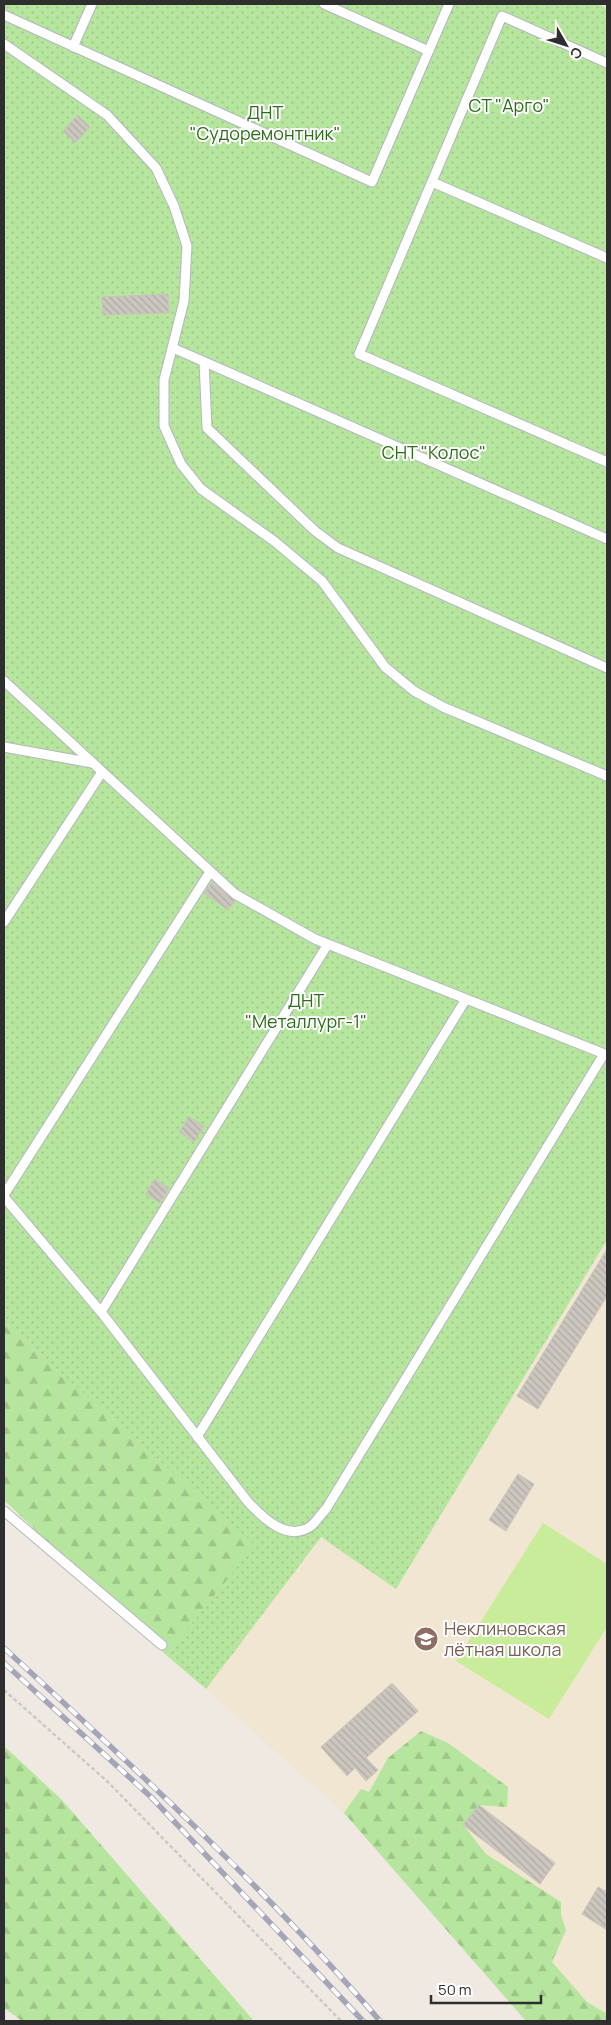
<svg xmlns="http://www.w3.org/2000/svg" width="611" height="2025" font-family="Manrope,sans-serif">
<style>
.education{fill:#f0e6d1}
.forest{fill:url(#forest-firs)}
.garden{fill:url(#garden-dots)}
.pitch{fill:#c9ec9a}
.building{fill:url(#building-back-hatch);stroke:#cbc5ba}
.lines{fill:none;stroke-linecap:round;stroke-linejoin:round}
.service-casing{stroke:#b4b7c1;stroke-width:11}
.path{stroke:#c9c9c9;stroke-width:2.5;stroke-dasharray:4 2.5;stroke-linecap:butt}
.service{stroke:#fff;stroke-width:9}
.rail-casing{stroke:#a3a6b8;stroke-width:5.5}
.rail{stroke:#fff;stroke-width:4;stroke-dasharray:11;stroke-linecap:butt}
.labels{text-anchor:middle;stroke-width:4;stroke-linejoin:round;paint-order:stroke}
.park-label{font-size:18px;fill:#2c6e1b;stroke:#fff}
.education-label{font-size:18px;fill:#785e54;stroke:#fff;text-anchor:start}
</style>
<defs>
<pattern id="forest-firs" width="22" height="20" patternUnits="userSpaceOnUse" patternTransform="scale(1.25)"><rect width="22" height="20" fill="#b6e59e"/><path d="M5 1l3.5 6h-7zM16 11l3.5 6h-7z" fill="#9dc588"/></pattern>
<pattern id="garden-dots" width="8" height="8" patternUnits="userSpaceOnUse" patternTransform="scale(1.25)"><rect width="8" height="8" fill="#b6e59e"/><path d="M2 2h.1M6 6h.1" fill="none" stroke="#9dc588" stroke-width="1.8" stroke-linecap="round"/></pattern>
<pattern id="building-back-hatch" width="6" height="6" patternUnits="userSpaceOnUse" patternTransform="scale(1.25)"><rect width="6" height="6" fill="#cbc7bf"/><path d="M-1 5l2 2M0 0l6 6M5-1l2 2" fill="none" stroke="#afaba4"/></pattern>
</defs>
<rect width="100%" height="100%" fill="#efe9e1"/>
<path class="education" d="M607,1240v781h-31l-370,-332 115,-152 75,52z"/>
<path class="forest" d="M4,1323l252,222 -90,110 -162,-155z
M421,1731l27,12 60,44 -1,20 -28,-2 -15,21 22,28 75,48v13l5,15 -14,32 35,40 20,12v7h-81l-182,-208 17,-24 8,3 19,-34z
M4,1746l58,54 192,221h-232l-18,-13z"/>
<path class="garden" d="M4,4h594l9,4v1232l-211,349 -75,-52 -115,152 -40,-34 89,-110 -251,-222z"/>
<path class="pitch" d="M543,1523l64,41v63l-58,92 -93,-58z"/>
<path class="building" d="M78,115l12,12 -15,16 -12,-12z
M168,294l1,19 -66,2 -1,-18z
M212,882l23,19 -7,9 -24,-17z
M189,1117l15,9 -10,16 -15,-10z
M155,1179l14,9 -9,15 -14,-9z
M607,1249v47l-69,113 -21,-13z
M518,1474l16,10 -28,47 -17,-11z
M392,1683l26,28 -52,47 12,12 -12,11 -11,-13 -8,8 -26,-29z
M479,1805l76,58 -15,21 -77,-59z
M598,1887l9,5v38l-25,-16z"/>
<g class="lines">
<defs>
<path id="service" d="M324,4l105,47
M4,15l368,167 77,-178
M4,44l103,71 49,53 18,38 13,40 -3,55 -20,79v46l17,38 20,25 73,52 48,40 63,86 29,24 29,16 164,69
M73,47l19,-43
M607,63l-105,-47 -143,338 248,108
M432,182l175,76
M173,348l434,191
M204,362l3,66 108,103 23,17 269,120
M4,681l231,213 80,45 292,116
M4,747l88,16
M4,922l98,-150
M4,1195l206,-323
M4,1197l97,115 147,190c14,15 40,41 63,24 5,-4 10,-12 15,-17l278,-455
M101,1312l227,-368
M197,1437l269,-438
M4,1511l158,134"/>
</defs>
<use href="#service" class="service-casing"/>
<path class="path" d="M4,1690l104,92 233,239
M4,2020l1,1"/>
<use href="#service" class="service"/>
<defs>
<path id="rail" d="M4,1648c130,119 260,239 376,373
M4,1663l147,134 212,224"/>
</defs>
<use href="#rail" class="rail-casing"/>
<use href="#rail" class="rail"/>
</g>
<defs>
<symbol id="school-disc" viewBox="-11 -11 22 22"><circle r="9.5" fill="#8d6e63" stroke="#fff"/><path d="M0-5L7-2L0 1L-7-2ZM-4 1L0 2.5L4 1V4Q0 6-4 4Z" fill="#fff"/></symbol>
</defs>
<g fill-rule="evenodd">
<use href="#school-disc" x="412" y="1625" width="28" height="28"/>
</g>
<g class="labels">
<g class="park-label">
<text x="509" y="112">СТ "Арго"</text>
<text x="265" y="119">ДНТ<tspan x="265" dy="21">"Судоремонтник"</tspan></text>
<text x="434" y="459">СНТ "Колос"</text>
<text x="306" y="1007">ДНТ<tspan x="306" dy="21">"Металлург-1"</tspan></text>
</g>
<g class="education-label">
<text x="444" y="1635">Неклиновская<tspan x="444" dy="21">лётная школа</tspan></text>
</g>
</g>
<rect width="611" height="2025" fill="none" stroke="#2e2e2e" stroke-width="10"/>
<g transform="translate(566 45) rotate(129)" stroke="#ffffff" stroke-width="4" paint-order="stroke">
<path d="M0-4L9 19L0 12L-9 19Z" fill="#2e2e2e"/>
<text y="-8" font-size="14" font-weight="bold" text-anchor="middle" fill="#2e2e2e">С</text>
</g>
<path d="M431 1995v8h110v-8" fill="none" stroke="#2e2e2e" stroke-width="2.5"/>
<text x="438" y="1995" font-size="15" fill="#2e2e2e" stroke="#ffffff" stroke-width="4" paint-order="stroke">50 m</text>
</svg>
